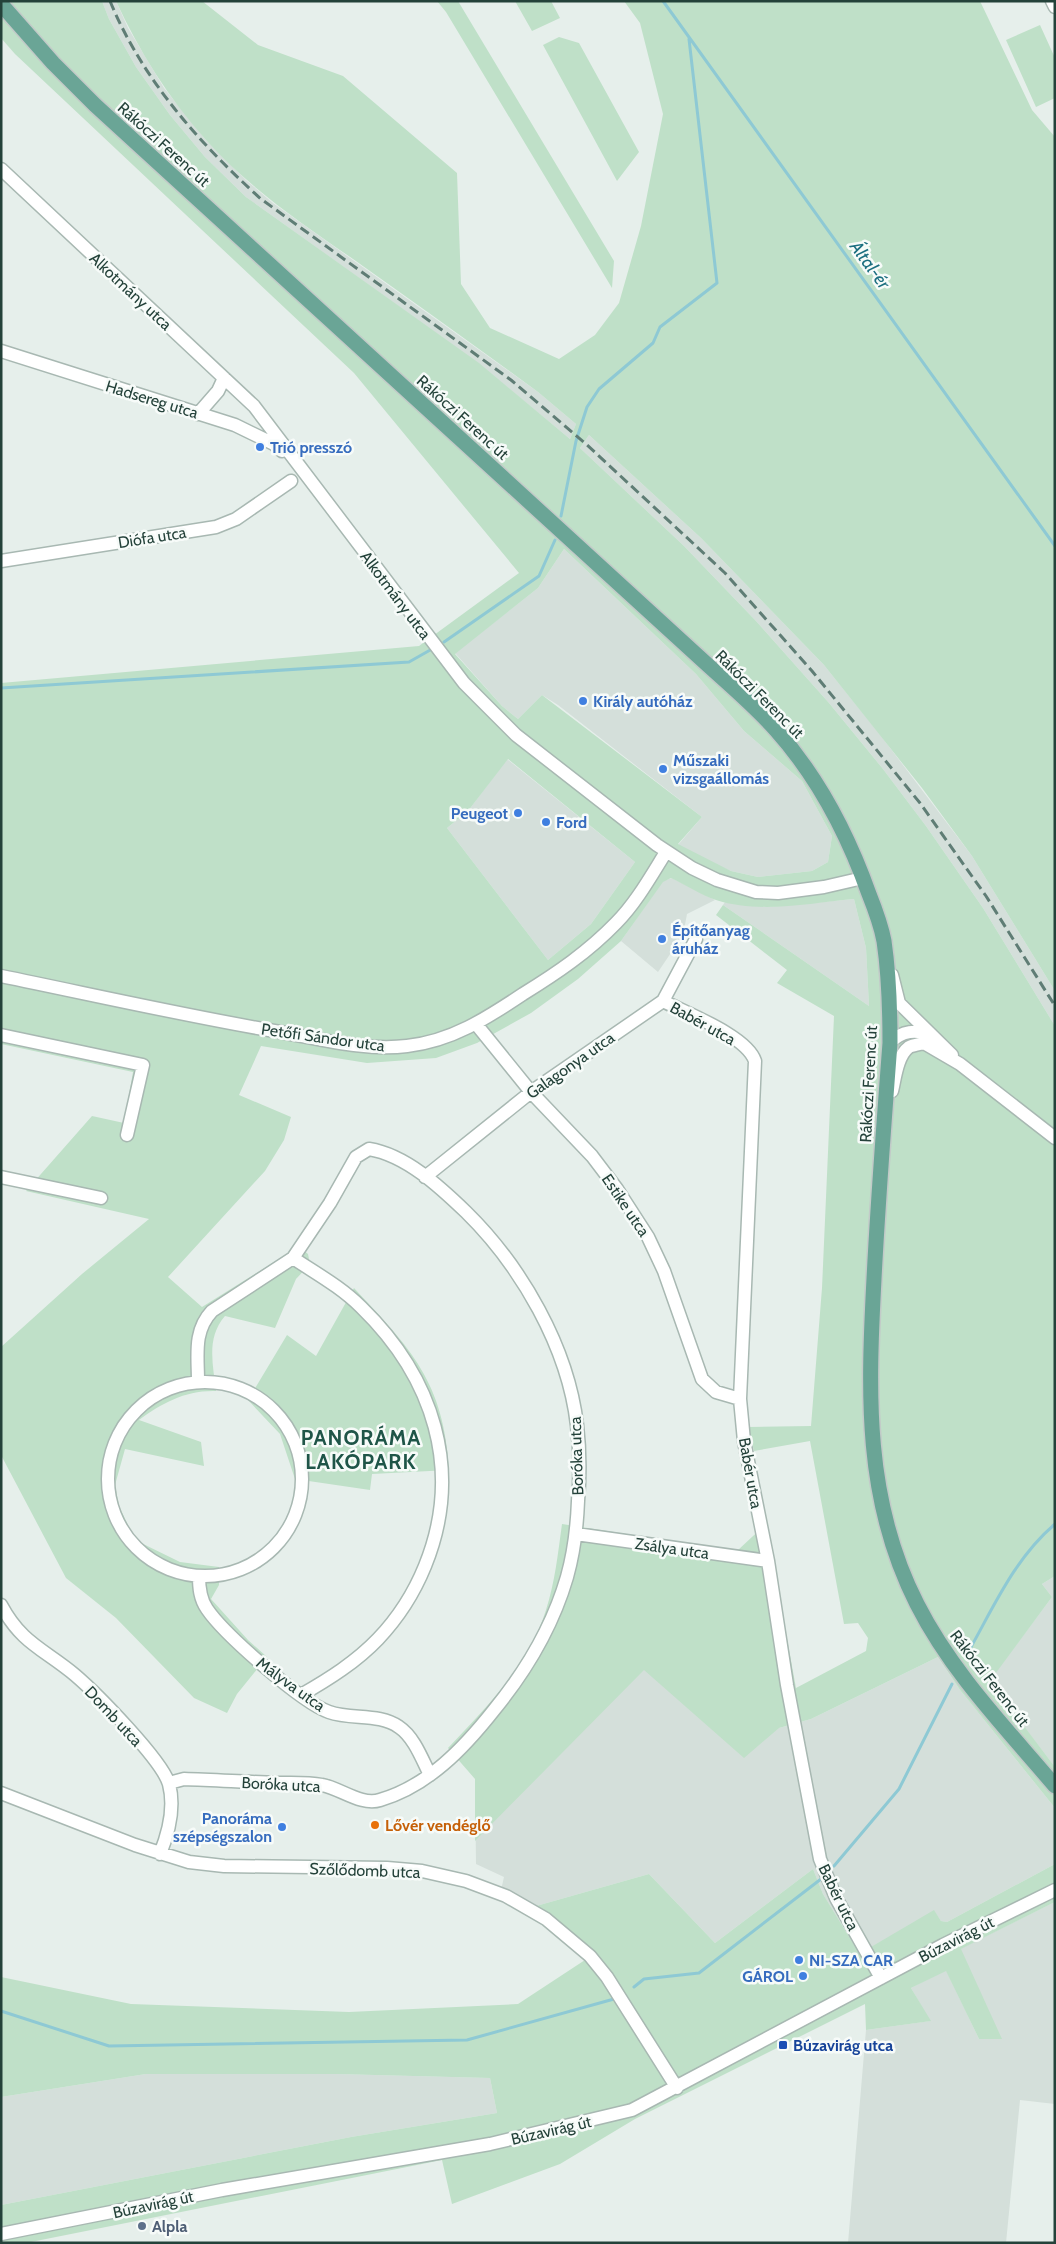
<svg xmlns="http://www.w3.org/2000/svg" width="1056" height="2244" font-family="Cabin,sans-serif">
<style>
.built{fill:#d4dfda}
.green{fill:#bfe0c8;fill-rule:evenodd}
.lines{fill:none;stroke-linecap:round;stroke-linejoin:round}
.stream{stroke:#8ec9d4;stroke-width:3}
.minor-casing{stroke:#a8b8b2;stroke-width:15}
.major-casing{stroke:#c2cac8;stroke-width:18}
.minor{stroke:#fff;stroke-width:12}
.major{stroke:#6aa596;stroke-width:15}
.rail{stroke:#5f7d75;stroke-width:3;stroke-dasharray:10 5;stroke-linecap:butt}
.shop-dot{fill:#3f7fe0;stroke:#f7fbf9;stroke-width:2}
.food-dot{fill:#e8710a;stroke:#f7fbf9;stroke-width:2}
.transit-dot{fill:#1a4fb4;stroke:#f7fbf9;stroke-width:2}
.service-dot{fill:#5c6f8a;stroke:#f7fbf9;stroke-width:2}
.labels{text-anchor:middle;stroke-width:5;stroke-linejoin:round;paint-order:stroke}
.street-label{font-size:16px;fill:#24423a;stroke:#f7fbf9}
.shop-label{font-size:16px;font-weight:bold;fill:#366cbe;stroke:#f7fbf9;text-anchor:start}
.food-label{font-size:16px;font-weight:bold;fill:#c56008;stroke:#f7fbf9;text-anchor:start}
.transit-label{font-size:16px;font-weight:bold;fill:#164399;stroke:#f7fbf9;text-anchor:start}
.service-label{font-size:16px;font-weight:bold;fill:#4e5e75;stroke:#f7fbf9;text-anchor:start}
.water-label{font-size:18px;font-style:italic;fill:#1c6f80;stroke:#f7fbf9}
.district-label{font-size:21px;font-weight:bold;letter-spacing:1px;fill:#1f5548;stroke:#f7fbf9}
</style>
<rect width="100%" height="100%" fill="#e6efeb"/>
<path class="built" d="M102,1h14l12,27 36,60 42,52 41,41 26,22 265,189 38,32 -6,15 -92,-76 -232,-166 -41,-40 -35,-42 -34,-48 -27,-48z
M589,435l112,103 123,127 57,71 91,120 83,135v35l-72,-118 -57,-82 -43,-57 -54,-66 -73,-82 -72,-75 -104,-98z
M564,549l132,125 48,57 58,50 30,55 -4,26 -16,9 -54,6 -27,-6 -25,-11 -28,-15 24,-28 -144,-112 -16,-10 -24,24 -16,-13 -47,-53 83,-65z
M507,759l128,103 -44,62 -43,36 -101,-132 21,-17z
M672,878l43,22 -28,14 -4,21 -25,37 -37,-31 42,-60z
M854,899l12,49 3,58 -146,-101 2,-3 45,5z
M1055,1576v191l-66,-86 63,-84 -10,-13z
M637,1602l142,126 32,-9 127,-62 22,33 95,118v56l-108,58 -6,-1 -7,-10 -72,48 -39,-65 -10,-25 -98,74 -66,-69 -127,36 -23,-11 5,-22 -28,-13 -1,-85z
M1055,1902v202l-35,-4 -14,143h-158l18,-213 64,-9 -19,-33 35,-18 33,69h22l-41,-90z
M146,2074h190l154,4 7,35 -146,24 -350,68v-108z"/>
<path class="green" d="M1,1h101l7,18 27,48 34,48 35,42 41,40 233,166 91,76 6,-15 -38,-32c-61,-45 -123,-89 -185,-133 -52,-36 -104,-71 -147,-119 -37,-41 -67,-89 -90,-139h86l56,44 85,31 114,97 4,111 29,44 69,31 36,-24 24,-32 22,-77 22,-112 -23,-91 -16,-22h356l52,109 23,27v854l-83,-135 -50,-68 -98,-123 -123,-127 -112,-103 -9,13 104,98 72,75 73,82 54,66 43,57 57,82 72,118v550l-13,8 10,13 -62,84 65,86v41l-95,-118 -22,-33 -127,62 -32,9 -35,30 -100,-88 -169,171v-62l-27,-31c38,-40 81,-84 98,-138 9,-28 12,-57 16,-86l175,27 29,-27 30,164 70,-37 2,-13 -10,-15 -14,1 -34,-183 -56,10 -6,-24 63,-1 11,-138 12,-272 -57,-33 10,-13 -71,-55 7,-10 146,101 -3,-58 -12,-49c-44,4 -94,15 -138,1 -15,-5 -30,-15 -45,-22l-8,4 -42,59 -43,38 -47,34 -54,30 -41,15 -69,5 -106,-17 -22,49 52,22 -7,23 -19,31 -97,106 34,30 85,-53 8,-11 13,11 2,10 -14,15 -21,49 -50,-12c-19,22 -12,48 -9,75 -30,-1 -54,12 -77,29l62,22 3,24 -79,-17 -10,36 4,21 16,34 45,22 39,5v18l-8,14 37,41 19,17 -30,37 -10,19 -33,-15 -78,-80 -50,-40 -65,-123v-108l81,-73 67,-55 -123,-28 66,-75 32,7 9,-51 -132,-28v-361l418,-37 100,-73 -165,-200 -339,-319 -14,-16zM564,549l132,125 48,57 58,50 30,55 -4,26 -16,9 -54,6 -27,-6 -53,-27 24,-27 -160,-122 -24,24 -16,-13 -47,-52 83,-66zM508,759l127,103 -44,62 -43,36 -101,-132 21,-17z
M437,1h21l156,260 -2,27 -166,-276z
M515,1h36l9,17 -28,13z
M1040,25l15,33v40l-19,9 -30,-67z
M559,37l20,6 60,109 -22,29 -74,-136z
M354,1288c57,61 90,94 95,182l-77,4 -2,16 -75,-11 -15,-45 -32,-34 39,-65 29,21z
M1055,1864v38l-94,47 41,90h-23l-33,-68 -35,17 20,33 -65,9 -1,-26 -230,115 -75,45 -108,40 -10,-44 -416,83h-25v-38l350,-68 146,-24 -7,-35 -154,-4h-190l-145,23v-120l130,27 218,8 169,-8 67,-44 -38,-37 -25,-13 127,-36 66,69 98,-74 10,25 39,64 9,-11 63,-37 7,11 6,1z"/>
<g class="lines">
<path class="stream" d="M663,1l392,545
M561,516l15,-75 11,-34 12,-18 54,-46 7,-16 57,-44 -28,-244
M444,642l95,-66 16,-36
M1,688l408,-26 23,-13
M971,1647c24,-43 45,-90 84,-123
M834,1866l65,-77 53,-105
M634,1987l10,-8 55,-6 122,-94
M1,2011l108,35 358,-6 147,-41"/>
<defs>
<path id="minor" d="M1052,1l3,6
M1,169l253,237 210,277 52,52 141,110 35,23 25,12 39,12 22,1 46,-6 39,-9
M1,351l234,74 39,19 8,7
M198,414l20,-23 6,-13
M1,561l215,-34 20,-8 55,-38
M892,975l7,28 53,52
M1,976c93,19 185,40 279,56 41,7 85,19 127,14 45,-5 80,-28 116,-52 34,-21 65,-42 93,-71 20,-20 35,-47 50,-71
M663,1001c23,12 84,35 92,60l-15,338 4,42 24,120 19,124 33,174 16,39 45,80
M476,1024l55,68 61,64 25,33 31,48 16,34 38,108 14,13 24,7
M1,1035l142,30 -16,70
M890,1043c11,-12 27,-15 42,-6
M892,1091c3,-12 5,-35 17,-44 4,-2 11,-3 15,-4l36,21 95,74
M1,1177l100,21
M425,1177l106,-85 132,-91 33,-62
M293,1258c24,16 48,29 68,49 72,70 103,163 64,259 -11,27 -27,52 -47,73 -22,23 -49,40 -77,56
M108 1479a97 97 0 1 1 194 0a97 97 0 1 1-194 0Z
M576,1534l192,27
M199,1576c0,12 1,23 8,33 17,25 94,93 122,103 23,8 50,1 70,15 15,10 23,32 31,48
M1,1605c21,39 43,44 74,70 21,18 87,85 94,109 6,23 0,48 -9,70
M169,1783l15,-4c31,1 62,3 92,4 15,0 31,-1 46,2 18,3 39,21 58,15 48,-14 84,-52 114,-90 32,-39 59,-85 73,-133 7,-25 10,-50 11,-76 2,-25 2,-51 -1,-76 -9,-78 -56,-159 -111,-213 -26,-25 -60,-57 -97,-63l-13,8 -26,46 -37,55 -81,53c-19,20 -14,45 -14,70
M1,1793l134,52 54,17 35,4 163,2 35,3 44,10 40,15 40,23 44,37 17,21 70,111
M1,2234l221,-44 268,-46 142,-34 311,-165 112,-55"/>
<path id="major" d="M1,4l52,59 42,42 604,552c26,24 54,47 77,73 42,47 72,105 93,164 6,15 12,31 15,47 5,34 6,68 6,102 -6,79 -12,157 -16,236 -6,114 -10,221 43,325 35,69 89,124 138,182"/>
</defs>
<use href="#minor" class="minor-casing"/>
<use href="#major" class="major-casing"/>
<use href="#minor" class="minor"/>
<use href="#major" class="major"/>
<path class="rail" d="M110,1c32,78 89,142 151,198l250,181 75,64 139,129 87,98 108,132 66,93 69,110"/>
</g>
<g class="shop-dot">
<circle cx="260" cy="447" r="5"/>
<circle cx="583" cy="701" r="5"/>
<circle cx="663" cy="769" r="5"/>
<circle cx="518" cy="813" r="5"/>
<circle cx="546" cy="822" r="5"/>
<circle cx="662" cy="939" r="5"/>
<circle cx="282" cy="1827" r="5"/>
<circle cx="799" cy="1960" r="5"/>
<circle cx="803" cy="1976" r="5"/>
</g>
<circle class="food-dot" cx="375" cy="1825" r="5"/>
<rect class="transit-dot" x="778" y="2040" width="10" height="10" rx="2.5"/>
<circle class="service-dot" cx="142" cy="2226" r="5"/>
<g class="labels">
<g class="street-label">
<text transform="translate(164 144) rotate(42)" y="6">Rákóczi Ferenc út</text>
<text transform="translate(131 291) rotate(43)" y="6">Alkotmány utca</text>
<text transform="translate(152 399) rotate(17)" y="6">Hadsereg utca</text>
<text transform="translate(463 417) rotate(42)" y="6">Rákóczi Ferenc út</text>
<text transform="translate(152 537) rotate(-9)" y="6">Diófa utca</text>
<text transform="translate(396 595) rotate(53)" y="6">Alkotmány utca</text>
<text transform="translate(760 694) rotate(45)" y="6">Rákóczi Ferenc út</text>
<text transform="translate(703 1023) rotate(29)" y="6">Babér utca</text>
<text transform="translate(323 1037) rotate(8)" y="6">Petőfi Sándor utca</text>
<text transform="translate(570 1065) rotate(-35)" y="6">Galagonya utca</text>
<text transform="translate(868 1084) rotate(-87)" y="6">Rákóczi Ferenc út</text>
<text transform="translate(626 1205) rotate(56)" y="6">Estike utca</text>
<text transform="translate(576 1456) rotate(-92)" y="6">Boróka utca</text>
<text transform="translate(751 1473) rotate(80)" y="6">Babér utca</text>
<text transform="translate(672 1548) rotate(8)" y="6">Zsálya utca</text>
<text transform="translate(990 1678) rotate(52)" y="6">Rákóczi Ferenc út</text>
<text transform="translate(291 1684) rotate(36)" y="6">Mályva utca</text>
<text transform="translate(114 1716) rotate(47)" y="6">Domb utca</text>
<text transform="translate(281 1784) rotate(3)" y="6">Boróka utca</text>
<text transform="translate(365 1870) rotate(2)" y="6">Szőlődomb utca</text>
<text transform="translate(839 1897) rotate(64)" y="6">Babér utca</text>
<text transform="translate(956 1939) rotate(-27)" y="6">Búzavirág út</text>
<text transform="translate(551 2130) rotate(-13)" y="6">Búzavirág út</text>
<text transform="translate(153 2204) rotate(-12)" y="6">Búzavirág út</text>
</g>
<g class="shop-label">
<text x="270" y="453">Trió presszó</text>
<text x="593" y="707">Király autóház</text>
<text x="673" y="766">Műszaki<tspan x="673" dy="18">vizsgaállomás</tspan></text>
<text x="508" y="819" text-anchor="end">Peugeot</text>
<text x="556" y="828">Ford</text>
<text x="672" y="936">Építőanyag<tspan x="672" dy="18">áruház</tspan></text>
<text x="272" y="1824" text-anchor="end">Panoráma<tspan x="272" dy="18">szépségszalon</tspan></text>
<text x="809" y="1966">NI-SZA CAR</text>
<text x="793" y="1982" text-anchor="end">GÁROL</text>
</g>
<g class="food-label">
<text x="385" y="1831">Lővér vendéglő</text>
</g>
<g class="transit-label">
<text x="793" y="2051">Búzavirág utca</text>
</g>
<g class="service-label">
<text x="152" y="2232">Alpla</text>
</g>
<g class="water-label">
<text transform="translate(870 265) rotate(54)" y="6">Által-ér</text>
</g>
<g class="district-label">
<text x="361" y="1445">PANORÁMA<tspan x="361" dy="24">LAKÓPARK</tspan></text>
</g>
</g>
<rect width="1056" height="2244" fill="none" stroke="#24423a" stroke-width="5"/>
</svg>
